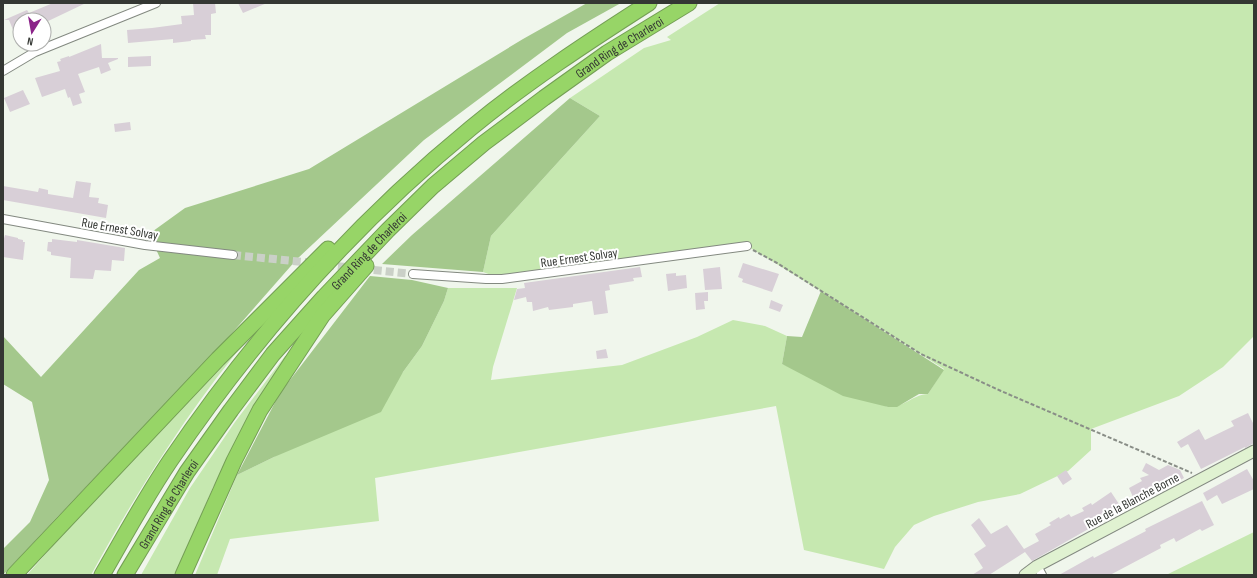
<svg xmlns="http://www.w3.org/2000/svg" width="1257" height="578" font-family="'Sofia Sans Condensed',sans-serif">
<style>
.green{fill:#c6e8b0}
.forest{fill:#a4c88c}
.building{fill:#d8cfd7}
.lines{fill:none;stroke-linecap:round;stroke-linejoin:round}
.street-tunnel{stroke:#cad0c7;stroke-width:8;stroke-dasharray:8 4;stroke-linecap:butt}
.street-casing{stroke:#838980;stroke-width:10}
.secondary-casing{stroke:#838980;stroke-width:13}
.highway-casing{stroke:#749e55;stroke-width:17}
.path{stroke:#898e87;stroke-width:2;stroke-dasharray:4 2;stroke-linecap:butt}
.street{stroke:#fff;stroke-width:8}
.secondary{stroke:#e0f2d1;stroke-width:11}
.highway{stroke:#97d567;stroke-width:15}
.labels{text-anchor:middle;stroke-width:4;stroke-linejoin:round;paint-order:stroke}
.street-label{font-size:13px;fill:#343733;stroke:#fff}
</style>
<rect width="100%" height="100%" fill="#f0f6ec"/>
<path class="green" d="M720,3h534v333l-31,31 -44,29 -88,33v21l-23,21 -48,23 -42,8 -44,14 -20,9 -19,22 -11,22 -80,-19 -28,-144 -401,72 4,43 -149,18 -13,36h-22l42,-100 37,-18 129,-85 19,-26 22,-45 4,-13h69l-24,79 -2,13 131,-15 75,-28 36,-17 32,6 22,10 -5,28 106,43c17,0 24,-12 40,-13l16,-25 -123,-78 -74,-45 2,-4 -128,17 -119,20 -19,-7 8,-36 109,-120 -30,-18 74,-50 27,-8 -4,-3z
M249,337c-61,74 -112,154 -158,238h-64c72,-82 146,-160 222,-238z
M285,356l2,1 -26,38 -48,92 -37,88h-35l49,-87 45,-66z
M1254,532v43h-88z"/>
<path class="forest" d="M587,3h34l-54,30 -143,107 -127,119 -78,89 -160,167 -56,60v-26l27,-27 19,-42 -17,-78 -29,-18v-48l38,41 98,-107 21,-12 -11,-24 36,-26 124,-39 214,-130z
M570,98l30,18 -109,120 -8,36 -101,-8 30,-29z
M370,276l42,4 36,8 -4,13 -22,45 -19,26 -22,40 -107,45 -37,18 43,-82z
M821,291l123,79 -16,24h-9l-22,13h-9l-45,-11 -61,-32 5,-28 15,1z"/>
<path class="building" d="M53,3h33l-42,20v-3h-24v27l-11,-27h-5l23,-10 2,3z
M193,3h22l1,10 -5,1v21h-6l1,4 -15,1v1l-18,2v-4l-45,4 -1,-13 25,-2 30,-4 -1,-8 13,-1z
M238,3h29l-24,10z
M101,44l1,14h16v1l-10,4 3,7 -10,4 -2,-7 -21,7 7,18 -6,2 3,9 -9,3 -3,-9 -2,1 -3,-9 -23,8 -7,-19 25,-7 -3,-9 4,-1 -1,-2 9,-3v1z
M151,56v10l-23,1v-10z
M23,90l7,14 -20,8 -6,-14z
M130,122l1,8 -16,2 -1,-8z
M76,181l15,2 -2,14 10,1 -1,5 10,2 -2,13 -103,-18v-14l35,6 1,-4 9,2v4l25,4z
M5,235l13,3v1l5,1v2h2l-2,18 -20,-3v-15z
M52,239l25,3v-2l48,8 -1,13 -12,-1 -1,11 -16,-1 -2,9 -23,-1 1,-20 -20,-3v-3l-4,-1 1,-9h4z
M743,263l36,11 -7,18 -30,-10 1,-3 -5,-2z
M640,267l2,10 -9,1 1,3 -25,4 1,5 -5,1 3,22 -14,2 -2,-14 -19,3v3l-24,3 -1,-3 -15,4 -1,-9h-5l-1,-5 -12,3 3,-11 8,-1 -1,-5z
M720,267l2,22 -17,1 -2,-21z
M676,273v3l10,-1 1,13 -19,3 -2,-17z
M708,292v9h-4l1,8 -9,1 -1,-17z
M771,300l12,5 -3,7 -11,-4z
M606,349l2,9 -11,1 -1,-8z
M1248,413l6,12v18l-9,5v-1l-44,22 -13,-25 -7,4 -4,-6 22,-13 6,11 29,-14 -3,-5z
M1146,463l13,7 9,-5 12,5 4,8 -83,44 -8,6 -1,-1 -60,34 -7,-9 -36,23h-17l11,-7 -9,-14 12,-8 -15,-21 8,-7 12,16 16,-9 17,24 15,-8 -4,-7 16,-9 -2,-2 10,-6 1,2 9,-5 2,3 13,-6 -2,-3 9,-5 1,2 19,-13 8,12 14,-7 -4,-9 13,-7 -2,-3 9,-3 -7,-4z
M1247,469l7,12v8l-32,15 -5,-9 -10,6 -4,-8z
M1066,470l6,9 -9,6 -6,-9z
M1202,501l12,24 -12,6 -2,-2 -24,13 -2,-4 -14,7 1,3 -51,27h-51l34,-19 1,2 52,-27 -1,-2z"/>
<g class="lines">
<path class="street-tunnel" d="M233,255l81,8
M326,265l87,9"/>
<defs>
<path id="street" d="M3,71l32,-19 121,-49
M3,219l142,26 88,10
M413,274l73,5h16l245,-33
M1037,566l5,9"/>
<path id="secondary" d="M1025,575l12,-9 217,-115"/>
<g id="highway">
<path d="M14,575l204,-216 110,-110"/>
<path d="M102,575c22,-38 43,-77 68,-114 84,-124 185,-238 301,-333 56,-46 117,-86 178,-125"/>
<path id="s1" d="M125,575l62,-103 44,-62 42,-56 51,-57 64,-67 45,-44 51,-43 60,-45 63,-45 82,-50"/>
<path d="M183,575l51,-114 26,-51 62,-94 44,-50"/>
</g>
</defs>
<use href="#street" class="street-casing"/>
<use href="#secondary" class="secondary-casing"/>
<use href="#highway" class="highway-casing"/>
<path class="path" d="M753,250l24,13 144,91 80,37 191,82"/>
<use href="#street" class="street"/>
<use href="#secondary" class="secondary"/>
<use href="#highway" class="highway"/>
</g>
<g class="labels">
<g class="street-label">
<text dy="5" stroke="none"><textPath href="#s1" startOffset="731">Grand Ring de Charleroi</textPath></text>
<text transform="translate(120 228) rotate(10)" y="5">Rue Ernest Solvay</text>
<text dy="5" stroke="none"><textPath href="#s1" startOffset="407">Grand Ring de Charleroi</textPath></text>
<text transform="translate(579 257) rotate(-8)" y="5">Rue Ernest Solvay</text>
<text transform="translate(1132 500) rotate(-28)" y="5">Rue de la Blanche Borne</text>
<text dy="5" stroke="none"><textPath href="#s1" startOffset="83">Grand Ring de Charleroi</textPath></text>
</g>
</g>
<rect width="1257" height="578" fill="none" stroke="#343733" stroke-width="8"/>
<g transform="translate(32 32) rotate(191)"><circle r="19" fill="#ffffff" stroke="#aeafad"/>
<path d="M0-3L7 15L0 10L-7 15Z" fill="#8b2389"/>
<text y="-6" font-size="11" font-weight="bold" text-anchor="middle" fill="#343733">N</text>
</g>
</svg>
